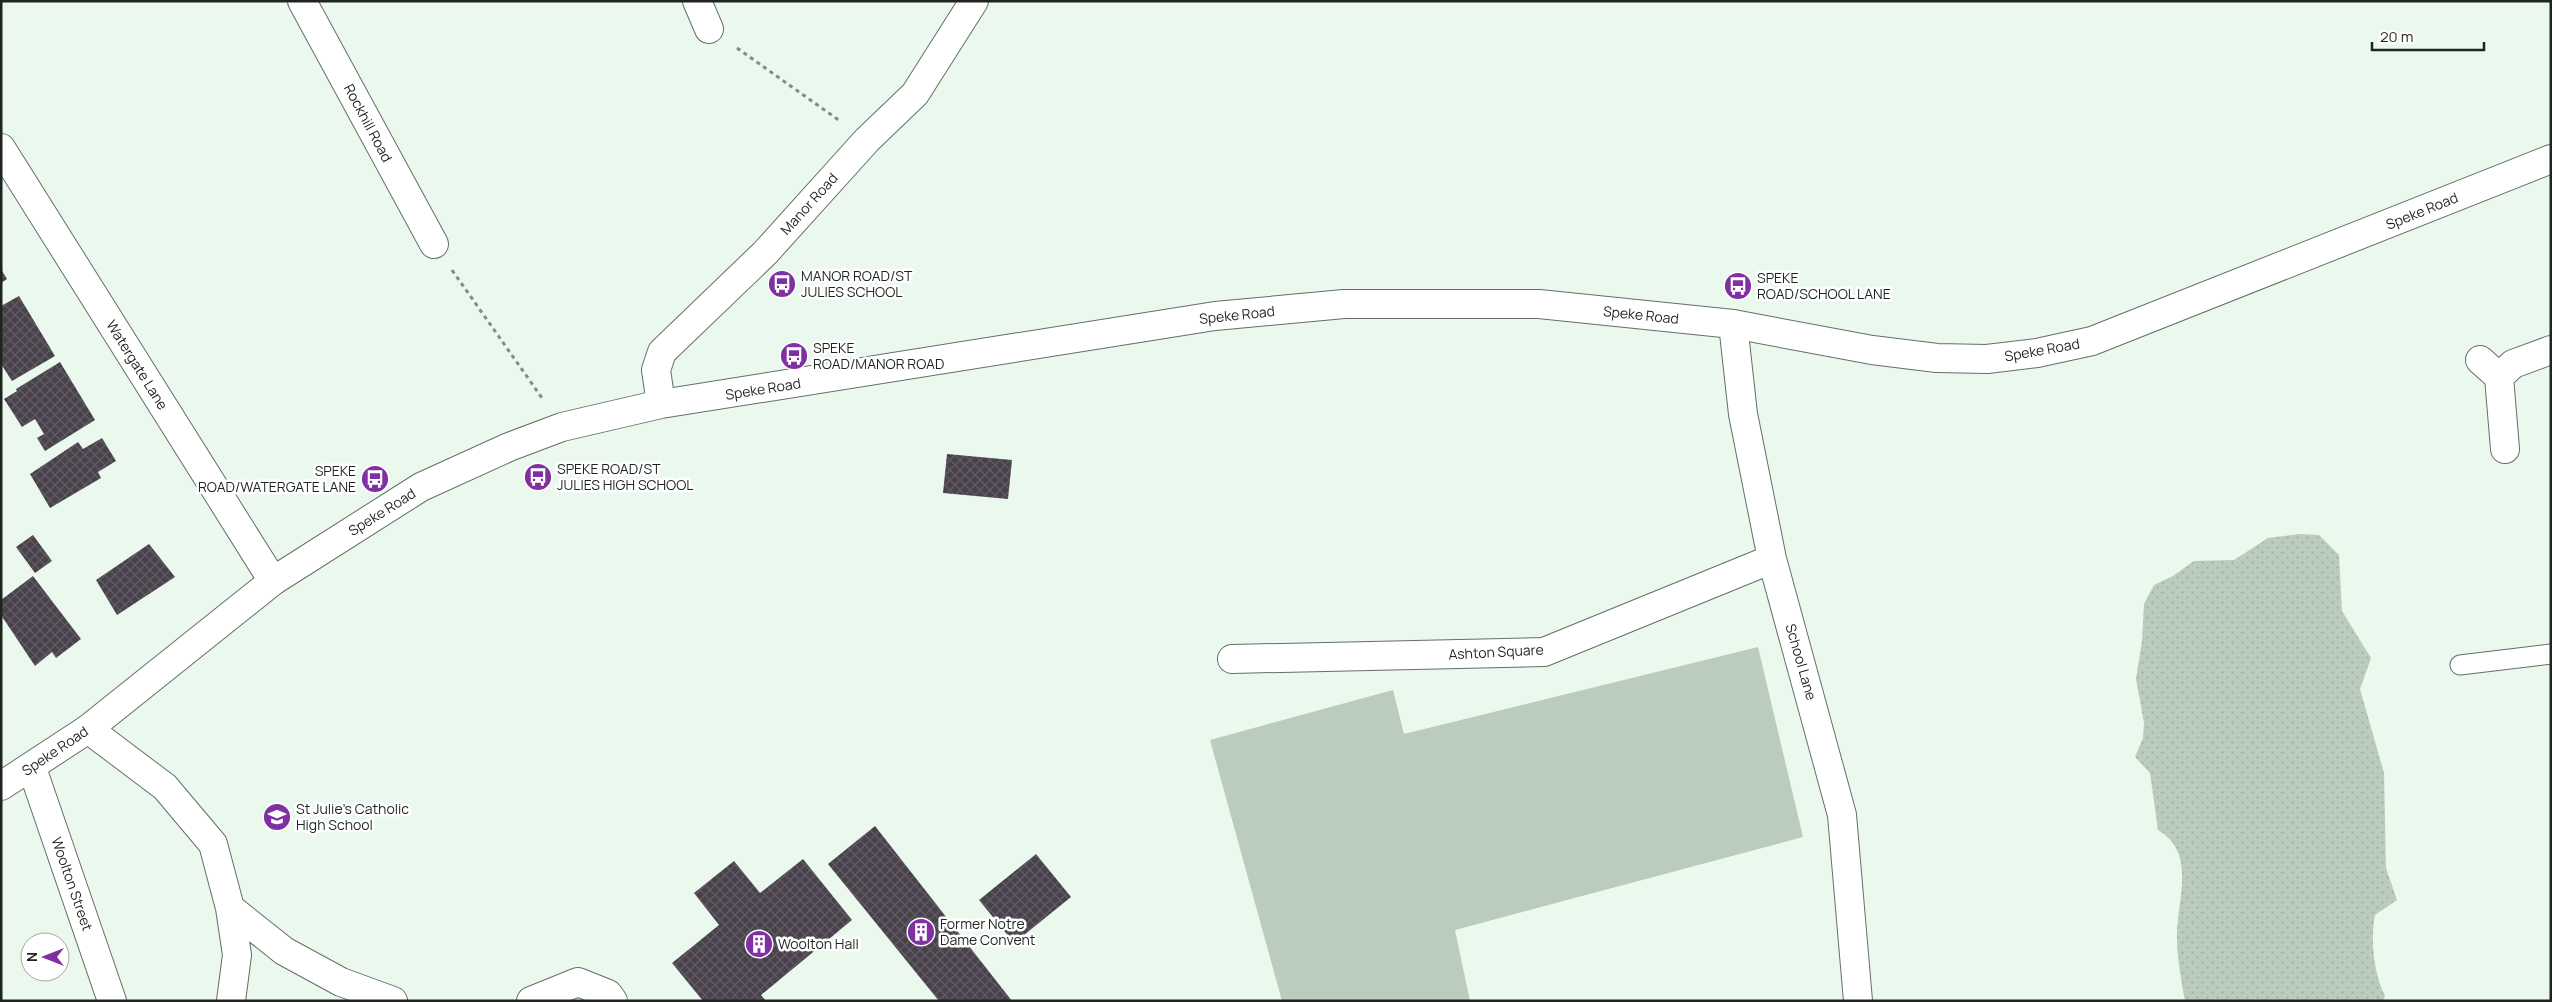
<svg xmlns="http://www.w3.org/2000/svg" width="2552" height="1002" font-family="Manrope,sans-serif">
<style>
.grass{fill:url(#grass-dots)}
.pitch{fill:#bacdbc}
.building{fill:url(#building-cross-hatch)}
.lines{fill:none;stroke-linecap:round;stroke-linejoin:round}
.service-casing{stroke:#646f66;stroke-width:21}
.minor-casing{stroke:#646f66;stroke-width:30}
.tertiary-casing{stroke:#646f66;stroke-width:30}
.path{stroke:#838c85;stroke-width:3;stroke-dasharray:4 4;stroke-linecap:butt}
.service{stroke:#fff;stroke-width:19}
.minor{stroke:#fff;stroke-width:28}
.tertiary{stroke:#fff;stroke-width:28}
.labels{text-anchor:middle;stroke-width:5;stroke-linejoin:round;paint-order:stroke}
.street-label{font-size:14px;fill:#1f2420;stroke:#fff}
.poi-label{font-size:14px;fill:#1f2420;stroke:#fff;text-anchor:start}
</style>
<defs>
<pattern id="grass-dots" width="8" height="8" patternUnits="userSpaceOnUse" patternTransform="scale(1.25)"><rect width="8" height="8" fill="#bacdbc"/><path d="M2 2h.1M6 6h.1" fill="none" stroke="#9fb0a1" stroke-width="1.8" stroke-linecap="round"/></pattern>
<pattern id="building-cross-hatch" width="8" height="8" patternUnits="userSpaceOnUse" patternTransform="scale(1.25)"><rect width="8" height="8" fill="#49424c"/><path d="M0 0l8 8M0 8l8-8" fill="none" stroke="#605b62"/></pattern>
</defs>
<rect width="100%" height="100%" fill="#ebf8ed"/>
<path class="grass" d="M2299,534l20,1 20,20 3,56 29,47 -11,31 24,84 2,95 11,32 -22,15c-5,24 -1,60 10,81l-2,5h-198c-4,-22 -8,-43 -8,-65 0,-37 20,-83 -19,-106l-8,-57 -15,-16 8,-19 1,-15 -8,-44 6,-38 2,-37 10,-19 19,-9 21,-15 40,-1 34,-22z"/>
<path class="pitch" d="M1758,647l45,190 -348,93 15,71h-188l-72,-261 183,-50 11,44z"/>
<path class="building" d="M1,269l6,10 -6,4z
M19,296l36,60 -43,25 -11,-17v-58z
M60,362l35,58 -50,31 -8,-13 7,-4 -9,-15 -13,8 -18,-28 13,-8 -1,-2z
M102,438l14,23 -18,11 3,6 -51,30 -20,-34 48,-32 5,7z
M947,454l65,6 -4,39 -65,-6z
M33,535l19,26 -17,12 -19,-26z
M149,544l26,33 -58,38 -21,-35z
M33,576l48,63 -25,19 -4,-6 -17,14 -34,-51v-15z
M875,826l137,175h-73l-111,-137z
M1036,854l35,43 -57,46 -35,-43z
M803,859l49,61 -91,75 5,6h-63l-31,-38 47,-38 -25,-32 40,-32 26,32z"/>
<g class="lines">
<defs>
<path id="service" d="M2460,665l91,-11"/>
<path id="minor" d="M302,1l132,243
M697,1l12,28
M1,148l272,433
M1733,324l10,90 29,145 70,256 16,186
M2480,360l19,17 6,72
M2499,377l14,-13 38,-14
M1232,659l312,-7 228,-93
M88,729l77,58 48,57 17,64 7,47 -6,46
M32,768l80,233
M230,908l54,43 57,31 52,19
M531,1001l47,-19 30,12 5,7"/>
<path id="tertiary" d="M661,404l-5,-34 6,-18 103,-99 102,-113 48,-46 59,-93
M1,786l87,-57 185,-148 148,-94 88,-40 53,-20 99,-23 554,-88 129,-12h195l194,20 139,26 65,8 50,1 50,-6 55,-12 459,-182"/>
</defs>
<use href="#service" class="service-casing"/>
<use href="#minor" class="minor-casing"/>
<use href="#tertiary" class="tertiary-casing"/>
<path class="path" d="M737,48l103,73
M452,270l90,128"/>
<use href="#service" class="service"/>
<use href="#minor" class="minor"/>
<use href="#tertiary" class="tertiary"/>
</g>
<defs>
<symbol id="bus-disc" viewBox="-11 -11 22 22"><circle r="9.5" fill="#8030a0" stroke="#fff"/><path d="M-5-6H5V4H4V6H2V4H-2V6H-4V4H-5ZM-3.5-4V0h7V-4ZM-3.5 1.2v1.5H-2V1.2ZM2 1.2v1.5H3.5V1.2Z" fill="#fff"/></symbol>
<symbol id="school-disc" viewBox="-11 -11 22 22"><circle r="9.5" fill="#8030a0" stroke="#fff"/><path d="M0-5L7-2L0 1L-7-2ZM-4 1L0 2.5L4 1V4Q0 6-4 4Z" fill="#fff"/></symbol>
<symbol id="building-disc" viewBox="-11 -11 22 22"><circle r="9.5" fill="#8030a0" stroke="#fff"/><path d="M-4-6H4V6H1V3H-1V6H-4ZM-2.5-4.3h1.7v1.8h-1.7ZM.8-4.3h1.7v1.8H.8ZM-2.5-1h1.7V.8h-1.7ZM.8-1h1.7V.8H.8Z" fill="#fff"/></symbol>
</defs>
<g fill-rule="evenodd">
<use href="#bus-disc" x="766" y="268" width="32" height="32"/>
<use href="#bus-disc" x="1722" y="270" width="32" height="32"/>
<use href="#bus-disc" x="778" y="340" width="32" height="32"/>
<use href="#bus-disc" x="522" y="461" width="32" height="32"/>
<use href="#bus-disc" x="359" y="463" width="32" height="32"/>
<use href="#school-disc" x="261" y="801" width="32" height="32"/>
<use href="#building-disc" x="905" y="916" width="32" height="32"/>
<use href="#building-disc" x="743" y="928" width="32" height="32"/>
</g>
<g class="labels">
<g class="street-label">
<text transform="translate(368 123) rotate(62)" y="5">Rockhill Road</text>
<text transform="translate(809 204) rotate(-48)" y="5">Manor Road</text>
<text transform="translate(2422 211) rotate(-22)" y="5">Speke Road</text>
<text transform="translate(1237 315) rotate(-6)" y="5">Speke Road</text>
<text transform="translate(1641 315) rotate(6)" y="5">Speke Road</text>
<text transform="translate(2042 350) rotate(-10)" y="5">Speke Road</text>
<text transform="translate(137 365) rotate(58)" y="5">Watergate Lane</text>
<text transform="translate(763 389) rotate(-9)" y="5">Speke Road</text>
<text transform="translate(382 512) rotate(-32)" y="5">Speke Road</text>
<text transform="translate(1496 652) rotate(-3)" y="5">Ashton Square</text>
<text transform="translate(1801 662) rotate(74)" y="5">School Lane</text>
<text transform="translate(55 751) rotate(-34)" y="5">Speke Road</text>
<text transform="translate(72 884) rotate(71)" y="5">Woolton Street</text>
</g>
<g class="poi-label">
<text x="801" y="281">MANOR ROAD/ST<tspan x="801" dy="16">JULIES SCHOOL</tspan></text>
<text x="1757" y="283">SPEKE<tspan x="1757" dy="16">ROAD/SCHOOL LANE</tspan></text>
<text x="813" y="353">SPEKE<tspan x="813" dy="16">ROAD/MANOR ROAD</tspan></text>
<text x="557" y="474">SPEKE ROAD/ST<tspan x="557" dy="16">JULIES HIGH SCHOOL</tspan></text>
<text x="356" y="476" text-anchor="end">SPEKE<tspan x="356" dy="16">ROAD/WATERGATE LANE</tspan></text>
<text x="296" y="814">St Julie's Catholic<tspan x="296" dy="16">High School</tspan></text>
<text x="940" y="929">Former Notre<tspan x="940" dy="16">Dame Convent</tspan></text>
<text x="778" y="949">Woolton Hall</text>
</g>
</g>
<rect width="2552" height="1002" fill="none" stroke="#1f2420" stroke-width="5"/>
<g transform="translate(45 957) rotate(270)"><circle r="24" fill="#ffffff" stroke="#a5a7a6"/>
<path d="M0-4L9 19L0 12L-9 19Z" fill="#8030a0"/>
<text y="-8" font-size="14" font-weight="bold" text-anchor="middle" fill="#1f2420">N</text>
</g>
<path d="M2372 42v8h112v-8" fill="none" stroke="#1f2420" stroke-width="2.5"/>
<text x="2380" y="42" font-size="15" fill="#1f2420" stroke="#ffffff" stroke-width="4" paint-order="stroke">20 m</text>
</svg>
